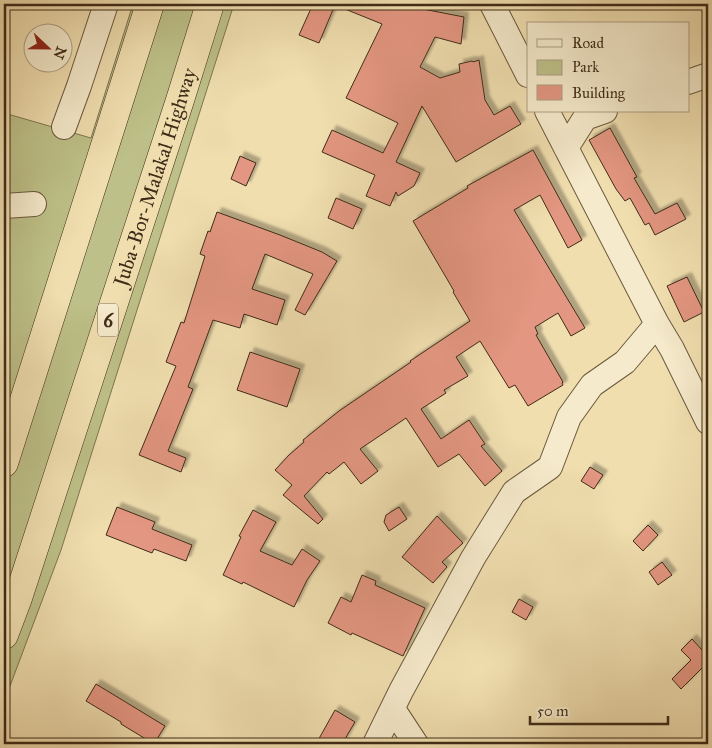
<svg xmlns="http://www.w3.org/2000/svg" width="712" height="748" font-family="'IM FELL Great Primer',serif">
<style>
.green{fill:#bdc088;stroke:#7e7650}
.building{fill:#e39681;stroke:#3f2c18;filter:url(#shadow)}
.lines{fill:none;stroke-linecap:round;stroke-linejoin:round}
.minor-casing{stroke:#6b583e;stroke-width:26}
.highway-casing{stroke:#3f2c18;stroke-width:29}
.minor{stroke:#f5eacb;stroke-width:24}
.highway{stroke:#f0deaf;stroke-width:28}
.labels{text-anchor:middle;stroke-width:4.5;stroke-linejoin:round;paint-order:stroke}
.shield{fill:#f5eacb;stroke:#76654e;stroke-width:1}
.shield-label{font-size:19px;font-weight:bold;fill:#3f2c18}
.street-label{font-size:20px;fill:#3f2c18;stroke:#f5eacb}
</style>
<defs>
<filter id="shadow"><feDropShadow dx="4.5" dy="-4.5" stdDeviation="1" flood-color="#0004"/></filter>
</defs>
<rect width="100%" height="100%" fill="#f0deaf"/>
<filter id="stains"><feTurbulence type="fractalNoise" baseFrequency=".004" numOctaves="4"/><feColorMatrix values="0 0 0 0 .2 0 0 0 0 .09 0 0 0 0 .02 0 0 0 .5 -.17"/></filter>
<radialGradient id="worn" r=".72"><stop offset=".6" stop-color="#630" stop-opacity="0"/><stop offset="1" stop-color="#630" stop-opacity=".3"/></radialGradient>
<path class="green" d="M133,4h101l-173,546 -57,152v-589l87,25z"/>
<path class="building" d="M313,4h94l16,5 41,8 -3,27 -26,-7 -15,30 20,11 20,-6 -1,-8 13,-3 1,1 6,-2 6,40 9,15 16,-9 11,18 -65,38 -34,-56 -26,56 24,11 -6,13 -16,10 -2,-4 -6,14 -24,-10 9,-21 -53,-23 10,-22 51,23 15,-30 -52,-25 36,-74 -47,-19 -16,38 -20,-8z
M610,128l27,49 -3,1 21,36 22,-11 9,16 -31,16 -6,-12 -4,2 -15,-27 -5,3 -9,-12 -27,-49z
M533,150l49,90 -14,8 -28,-53 -26,15 71,118 -14,8 -13,-23 -23,14 3,7 -2,1 27,47 -1,1 1,2 -35,21 -13,-21 -6,3 -29,-47 -24,16 12,19 -24,14 2,3 -25,16 20,30 28,-19 16,24 -4,2 21,25 -17,15 -26,-32 -21,13 -32,-49 -46,31 18,22 -17,13 -17,-22 -15,12 -2,-2 -23,24 19,23 -5,5 -35,-29 9,-10 -17,-15 14,-15 15,-13 -1,-2 36,-29 72,-49 -1,-1 60,-40 -17,-29 1,-1 -41,-70 55,-33 -1,-2z
M240,156l16,7 -10,23 -15,-7z
M336,198l26,11 -9,20 -25,-11z
M217,212l63,23 42,17 15,9 -32,54 -10,-5 18,-36 -48,-20 -13,35 33,11 -8,25 -33,-11 -4,14 -27,-8 -25,67 5,2 -25,62 18,7 -5,14 -42,-17 37,-89 -10,-4 15,-40 3,1 21,-67 -5,-2 8,-23 2,1z
M687,277l17,35 -20,10 -17,-36z
M250,352l50,17 -13,38 -50,-17z
M590,467l13,8 -9,14 -13,-8z
M117,507l38,15 -3,7 40,16 -6,16 -32,-12 -2,4 -46,-18z
M399,507l8,12 -18,12 -5,-9 2,-7z
M253,510l23,12 -16,29 32,14 10,-16 18,12 -13,19 -13,27 -51,-25 -1,2 -19,-9 18,-38 -2,-1z
M437,516l26,27 -21,19 5,5 -14,16 -31,-26z
M648,525l10,10 -15,16 -10,-10z
M662,562l10,13 -14,10 -9,-13z
M362,575l14,6 -1,4 50,23 -22,48 -51,-23 -1,2 -23,-12 13,-26 10,5z
M519,599l14,8 -7,13 -14,-8z
M692,639l10,11 2,-2 4,4v10l-27,27 -9,-10 19,-19 -10,-10z
M96,684l69,42 -11,18 -33,-20v-2l-35,-21z
M335,710l20,12 -13,22h-26z"/>
<g class="lines">
<defs>
<path id="minor" d="M492,4l36,71
M688,82l20,-7
M547,111l110,213 15,25 36,73
M64,127l15,-41 27,-82
M566,148l19,-30 20,-7
M4,206l30,-2
M393,709l23,35
M375,744l26,-53 72,-133 41,-66 36,-25 19,-50 23,-32 33,-23 32,-38"/>
<g id="highway">
<path d="M4,463l146,-459"/>
<path id="s1" d="M4,635l14,-37 163,-501 29,-93"/>
</g>
</defs>
<use href="#minor" class="minor-casing"/>
<use href="#highway" class="highway-casing"/>
<use href="#minor" class="minor"/>
<use href="#highway" class="highway"/>
</g>
<g class="labels">
<rect class="shield" x="98" y="303.5" width="20" height="33" rx="4"/>
<g class="shield-label">
<text x="108" y="327">6</text>
</g>
<g class="street-label">
<text dy="7" stroke="none"><textPath href="#s1" startOffset="482">Juba-Bor-Malakal Highway</textPath></text>
</g>
</g>
<rect width="712" height="748" fill="none" stroke="#f0deaf" stroke-width="20"/>
<rect x="5" y="5" width="702" height="738" fill="none" stroke="#3f2c18" stroke-width="2.5"/>
<rect x="10" y="10" width="692" height="728" fill="none" stroke="#3f2c18"/>
<rect x="527" y="22" width="162" height="90" fill="#f5eacb" stroke="#ac9e83"/>
<rect x="537" y="39" width="25" height="8" fill="#f5eacb" stroke="#ac9e83"/>
<text x="572" y="48" font-size="15" fill="#3f2c18">Road</text>
<rect x="537" y="60" width="25" height="15" fill="#bdc088" stroke="#ac9e83"/>
<text x="572" y="72" font-size="15" fill="#3f2c18">Park</text>
<rect x="537" y="85" width="25" height="15" fill="#e39681" stroke="#ac9e83"/>
<text x="572" y="98" font-size="15" fill="#3f2c18">Building</text>
<g transform="translate(48 48) rotate(112)"><circle r="24" fill="#f5eacb" stroke="#ac9e83"/>
<path d="M0-4L9 19L0 12L-9 19Z" fill="#8f2418"/>
<text y="-8" font-size="14" font-weight="bold" text-anchor="middle" fill="#3f2c18">N</text>
</g>
<path d="M530 716v8h138v-8" fill="none" stroke="#3f2c18" stroke-width="2.5"/>
<text x="537" y="716" font-size="15" fill="#3f2c18" stroke="#f5eacb" stroke-width="4" paint-order="stroke">50 m</text>
<rect width="100%" height="100%" filter="url(#stains)"/>
<rect width="100%" height="100%" fill="url(#worn)"/>
</svg>
